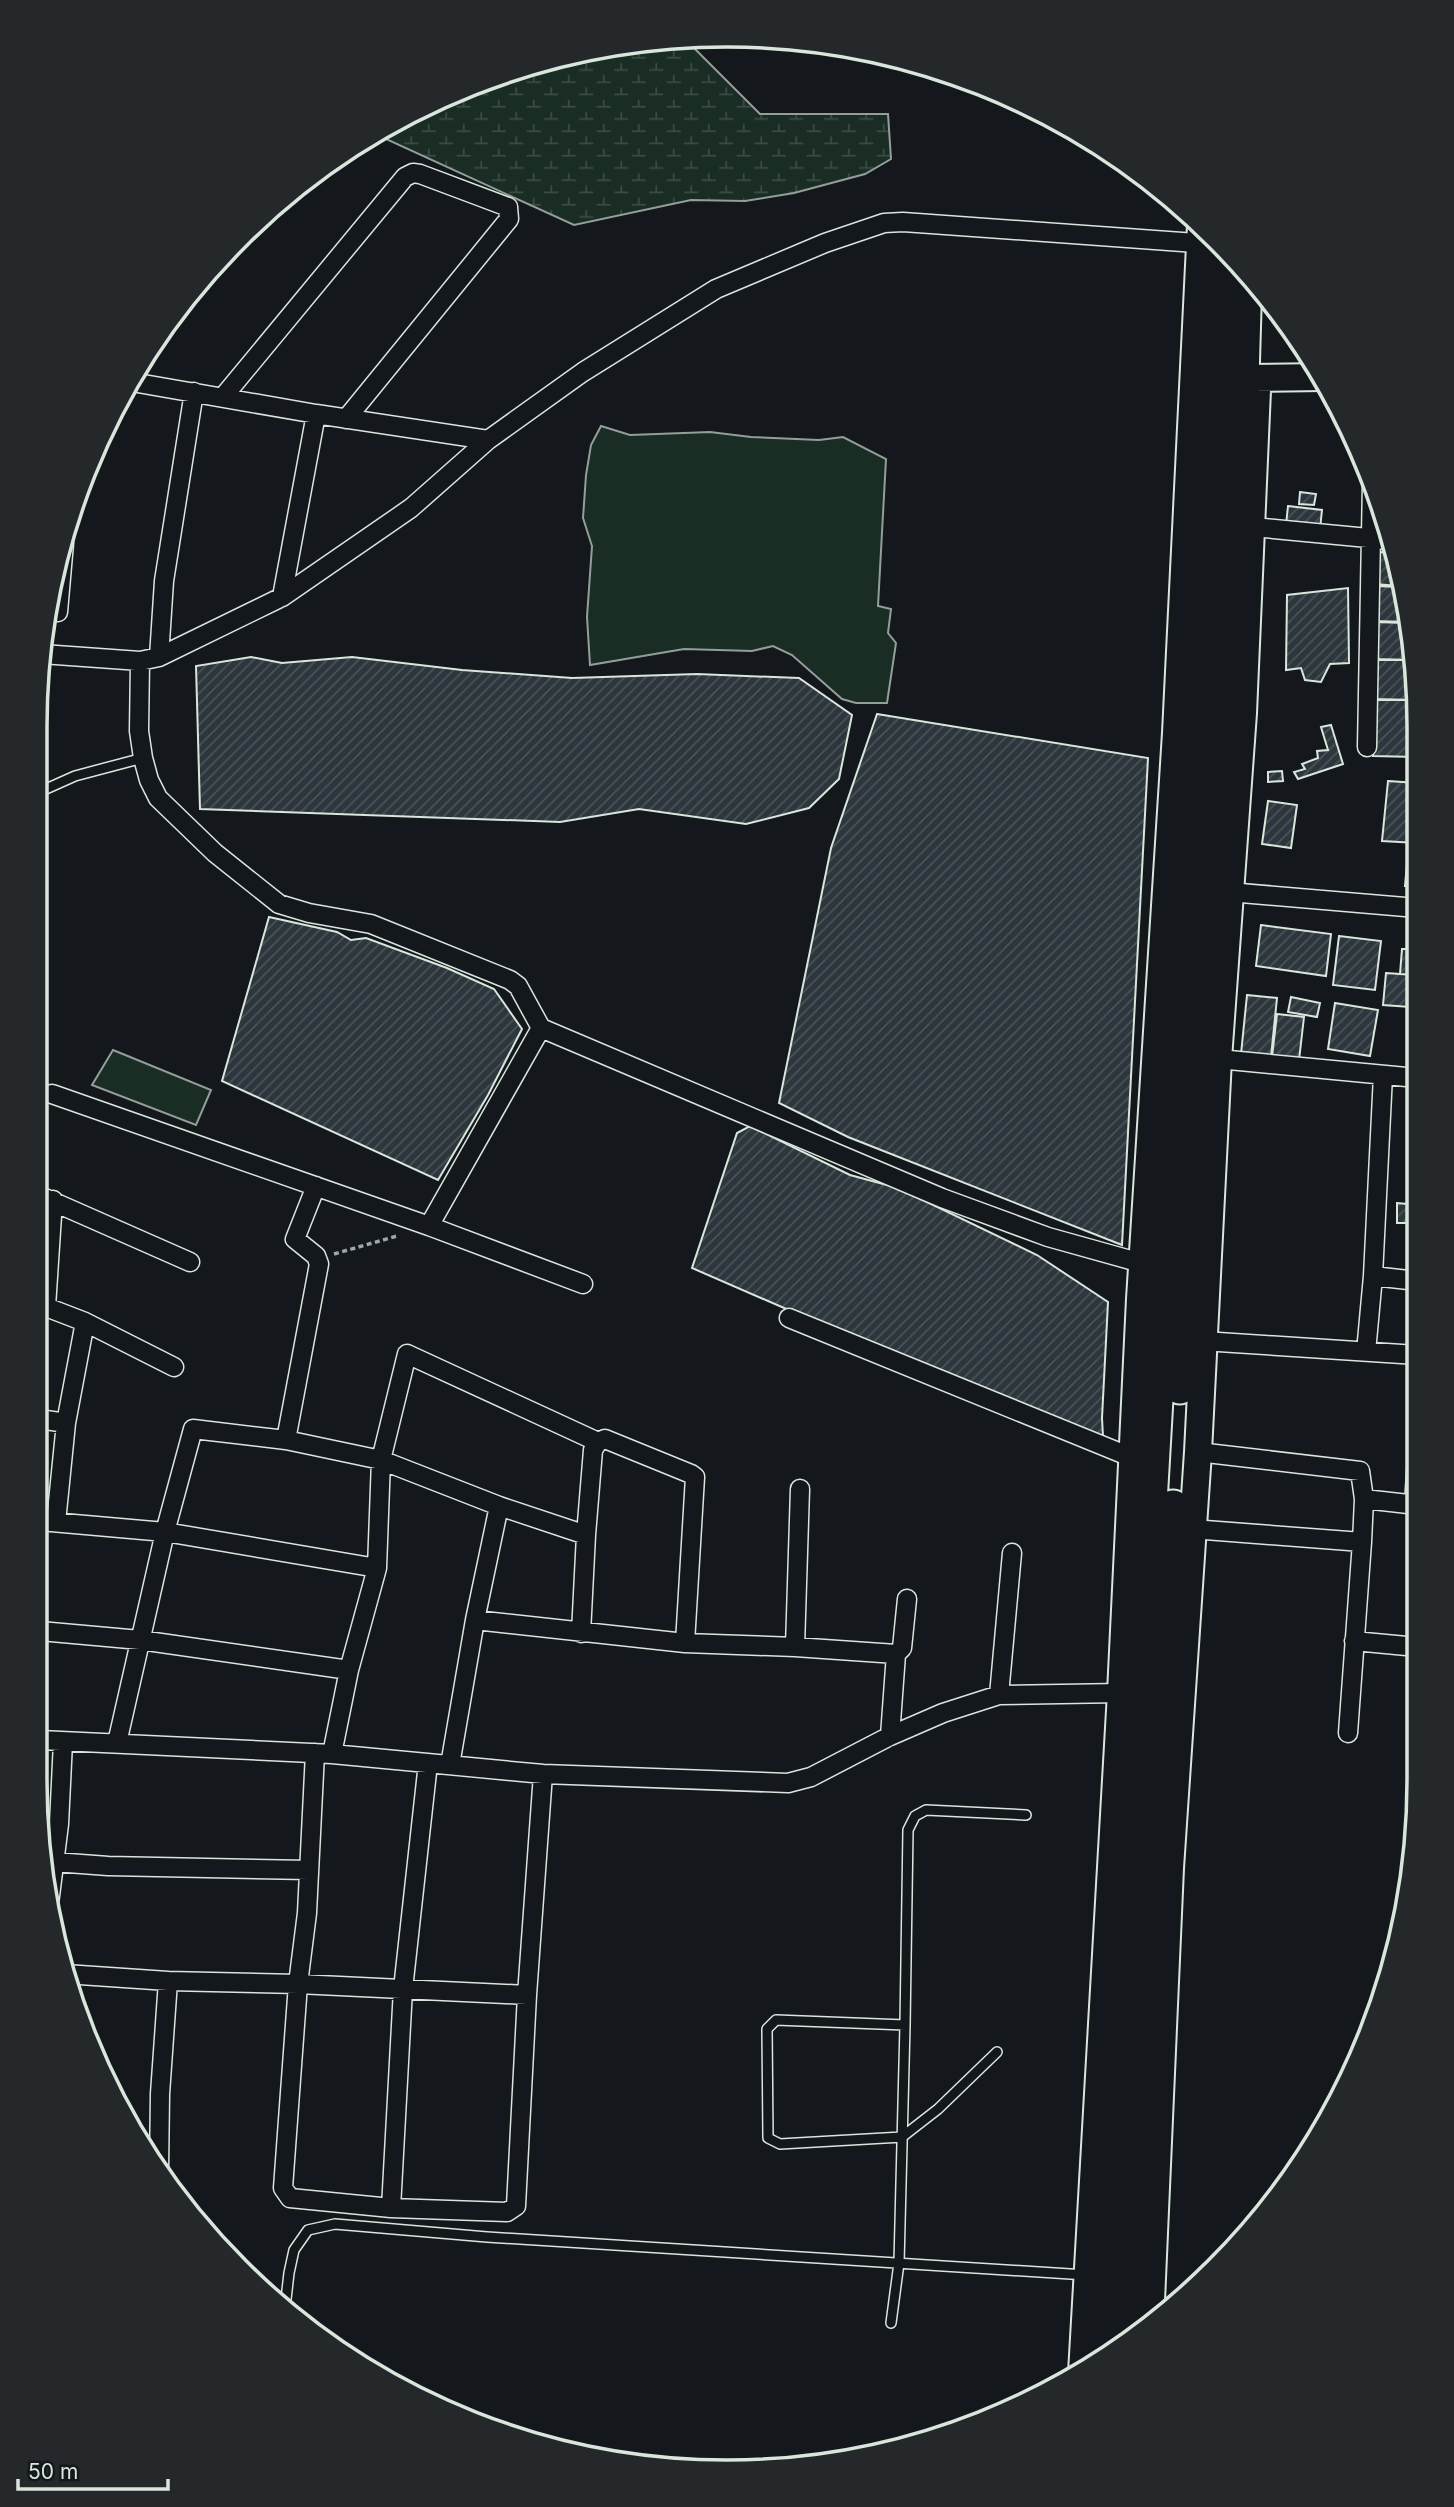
<svg xmlns="http://www.w3.org/2000/svg" width="1454" height="2507" font-family="Inter,sans-serif">
<style>
.grass{fill:#1a2d24;stroke:#939e99;stroke-width:2}
.wetland{fill:url(#wetland-marsh);stroke:#939e99;stroke-width:2}
.building{fill:url(#building-hatch);stroke:#d8e6dc;stroke-width:2}
.lines{fill:none;stroke-linecap:round;stroke-linejoin:round}
.lane-casing{stroke:#d8e6dc;stroke-width:12}
.street-casing{stroke:#d8e6dc;stroke-width:21}
.secondary-casing{stroke:#d8e6dc;stroke-width:30}
.highway-casing{stroke:#d8e6dc;stroke-width:37}
.path{stroke:#9da8a2;stroke-width:3.5;stroke-dasharray:5 3.5;stroke-linecap:butt}
.lane{stroke:#14181c;stroke-width:9}
.street{stroke:#14181c;stroke-width:18}
.secondary{stroke:#14181c;stroke-width:26}
.highway{stroke:#14181c;stroke-width:33}
.rim{fill:none;stroke:#d8e6dc;stroke-width:3.5}
</style>
<defs>
<pattern id="wetland-marsh" width="20" height="14" patternUnits="userSpaceOnUse" patternTransform="scale(1.75)"><rect width="20" height="14" fill="#1a2d24"/><path d="M1 5h8M5 5V1M11 12h8M15 12V8" fill="none" stroke="#3b4b43"/></pattern>
<pattern id="building-hatch" width="6" height="6" patternUnits="userSpaceOnUse" patternTransform="scale(1.75)"><rect width="6" height="6" fill="#2c363c"/><path d="M-1 1l2-2M0 6l6-6M5 7l2-2" fill="none" stroke="#4a5358"/></pattern>
</defs>
<rect width="100%" height="100%" fill="#14181c"/>
<path class="grass" d="M601,426l29,9 80,-3 41,5 68,3 24,-3 43,22 -8,147 13,3 -3,24 8,10 -9,60h-31l-14,-4 -50,-44 -19,-9 -21,5 -68,-2 -94,16 -3,-48 5,-71 -9,-28 3,-43 5,-30z
M113,1050l98,40 -15,35 -104,-40z"/>
<path class="wetland" d="M685,39l75,75h128l3,45 -26,15 -71,19 -49,8 -54,-1 -117,25 -199,-91 87,-46 130,-40z"/>
<path class="building" d="M1300,492l16,2 -2,11 -15,-1z
M1288,506l34,4 -2,19 -34,-4z
M1379,509h4l6,28 -13,-1z
M1379,552l13,1 7,33 -24,-2z
M1375,586l24,1 7,35 -32,-1z
M1348,588l1,75 -19,1 -9,18 -16,-2 -4,-12 -15,2 1,-75z
M1375,622l31,1 7,37 -39,-1z
M251,657l31,6 70,-6 110,13 110,8 125,-4 102,4 53,37 -13,64 -30,29 -63,16 -107,-15 -79,13 -360,-13 -4,-143z
M1373,660h40l4,21v19l-45,-1z
M1373,700h44v57l-44,-1z
M877,714l271,44 -26,487 -274,-108 -69,-34 52,-255z
M1331,725l12,39 -45,15 -4,-7 11,-3 -3,-5 16,-6 -1,-7 11,-1 -7,-23z
M1282,771l1,10 -15,1v-10z
M1388,781l29,2v60l-35,-2z
M1268,801l29,4 -6,43 -29,-4z
M1408,852l9,1v34l-12,-1z
M269,917l68,15 14,8 15,-2 81,30 47,21 28,40 -34,66 -50,85 -216,-99z
M1261,925l70,9 -5,42 -70,-10z
M1339,936l42,5 -6,49 -42,-5z
M1402,949h15v26l-17,-1z
M1386,973l27,2 -3,32 -27,-2z
M1413,975h4v85l-8,-1z
M1247,995l30,3 -6,59 -30,-3z
M1291,997l29,6 -3,14 -29,-5z
M1335,1003l43,7 -8,46 -42,-7z
M1277,1014l27,3 -5,43 -27,-3z
M750,1126l100,49 48,13 139,67 71,47 -6,116 1,19 -220,-86 -191,-83 45,-135z
M1397,1203l20,2v18h-20z"/>
<g class="lines">
<defs>
<path id="lane" d="M37,793l38,-17 68,-18
M905,2025l-129,-5 -9,9 1,109 12,6 122,-7 36,-28 59,-57
M285,2308l4,-35 5,-23 14,-20 27,-6 152,13 599,38
M891,2323l8,-60 6,-238 3,-195 7,-14 11,-6 100,5"/>
<path id="street" d="M132,382l184,32 172,26 95,-68 133,-83 109,-46 59,-20 19,-1 307,22
M223,397l182,-220 8,-4 7,1 88,33 1,12 -163,200
M1243,526l146,14
M282,597l34,-183
M58,612l6,-69
M42,654l98,7 19,-4 123,-60 129,-89 77,-68
M159,657l5,-76 30,-189
M140,661l-1,70 4,27 6,22 9,18 57,55 64,51 30,9 62,11 139,56 8,6 23,42 401,170 106,39 104,29
M1367,747l5,-265
M1229,892l188,16
M1208,1058l209,20
M52,1094l377,132 112,-198
M38,1195l152,67
M53,1200l-7,107 39,15 89,45
M429,1226l154,58
M1373,1276l44,5
M789,1318l344,140
M1203,1341l214,14
M1366,1352l7,-76 10,-201
M39,1419l27,4
M286,1440l33,-176 -3,-8 -21,-17 21,-53
M1198,1452l162,19 4,28 -2,43 -14,191
M1364,1499l53,6
M1414,1504l3,-45
M40,1521l125,11 212,36
M56,1522l10,-99 19,-101
M1192,1529l170,13
M475,1620l210,23 110,4 101,7
M40,1631l100,9 209,30
M581,1633l5,-98 7,-85 5,-8 7,-3 86,35 4,3 -10,166
M1354,1641l63,6
M795,1647l5,-158
M999,1695l13,-142
M890,1736l6,-82 6,-6 5,-49
M40,1740l292,14 211,20 245,9 23,-6 79,-41 53,-23 56,-18 122,-2
M117,1743l48,-211 28,-103 93,11 95,20 118,46 87,29
M315,1753l-8,160 -9,71 -15,204 7,10 101,10 116,4 9,-6 11,-211 16,-221
M332,1754l17,-84 28,-102 4,-108 26,-106 191,88
M450,1765l25,-145 24,-114
M41,1861l67,5 201,4
M49,1904l10,-80 4,-82
M65,1974l103,7 130,3 229,11
M159,2170l1,-76 8,-113
M391,2208l12,-219 25,-226"/>
<path id="secondary" d="M1242,378l81,-1
M1150,2324l20,-456 28,-416 20,-393 25,-346 14,-323
M1082,2373l39,-680 19,-394 36,-566 25,-508"/>
<path id="highway" d="M1180,1387l62,-1009 3,-103
M1128,2340l45,-833
M1101,2359l93,-1624 25,-494"/>
</defs>
<use href="#lane" class="lane-casing"/>
<use href="#street" class="street-casing"/>
<use href="#secondary" class="secondary-casing"/>
<use href="#highway" class="highway-casing"/>
<path class="path" d="M334,1254l63,-18"/>
<use href="#lane" class="lane"/>
<use href="#street" class="street"/>
<use href="#secondary" class="secondary"/>
<use href="#highway" class="highway"/>
</g>
<path d="M0 0H1454V2507H0ZM727 47H727A680 680 0 0 1 1407 727V1780A680 680 0 0 1 727 2460H727A680 680 0 0 1 47 1780V727A680 680 0 0 1 727 47Z" fill="#24282b" fill-rule="evenodd"/>
<path class="rim" d="M727 47H727A680 680 0 0 1 1407 727V1780A680 680 0 0 1 727 2460H727A680 680 0 0 1 47 1780V727A680 680 0 0 1 727 47Z"/>
<path d="M18 2479v10h150v-10" fill="none" stroke="#d8e6dc" stroke-width="3.5"/>
<text x="28" y="2479" font-size="21" fill="#d8e6dc" stroke="#14181c" stroke-width="5" paint-order="stroke">50 m</text>
</svg>
